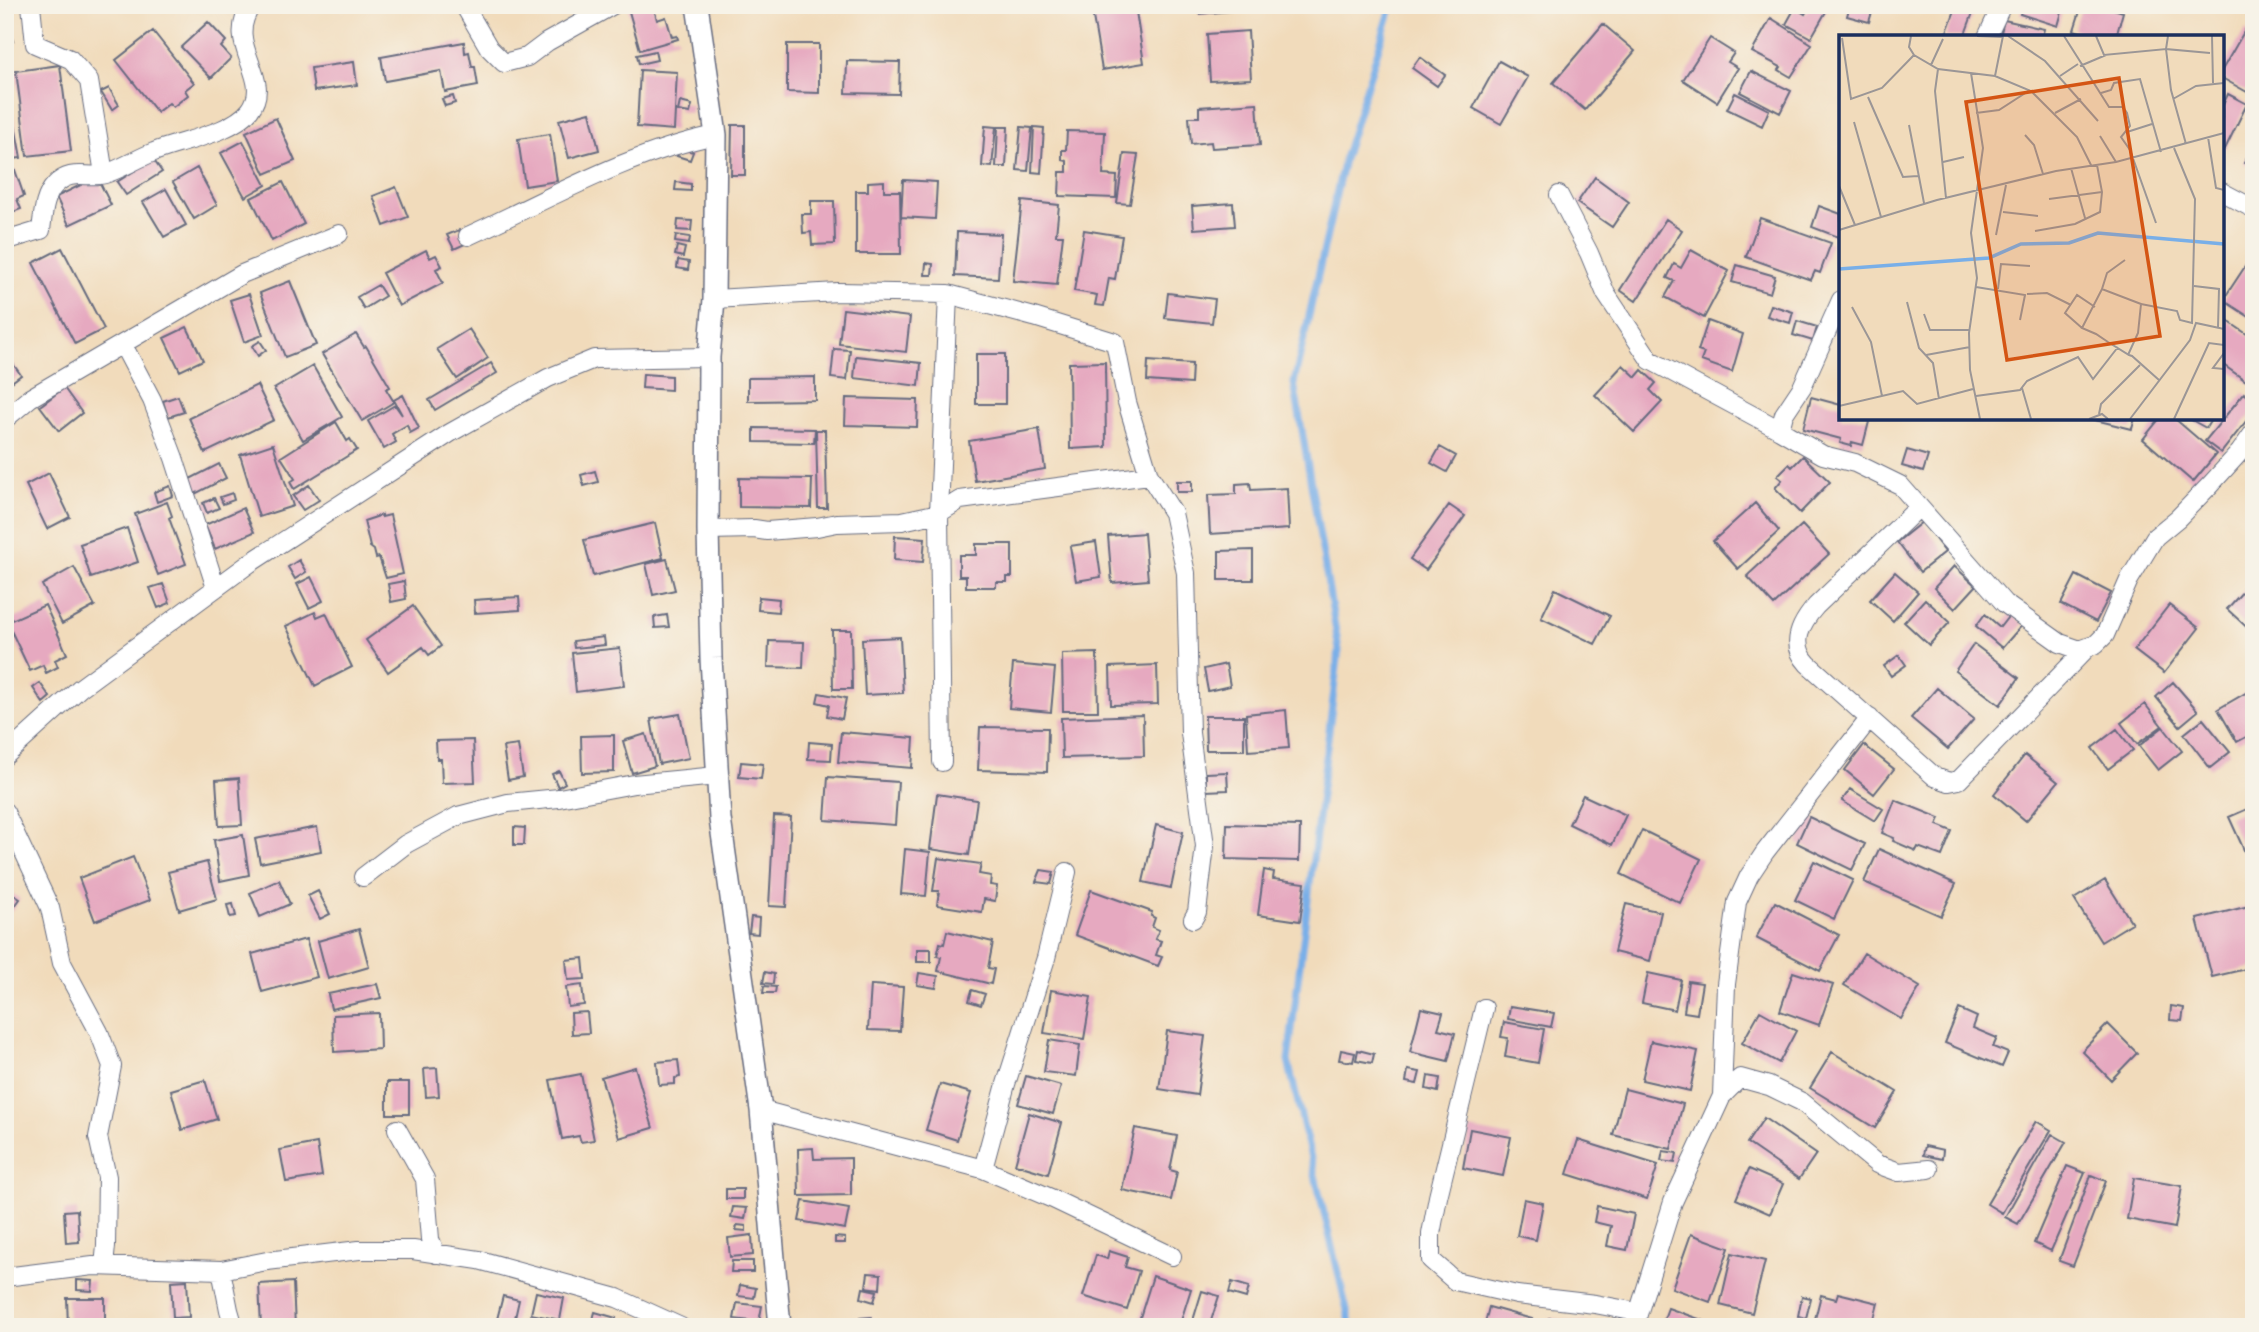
<svg xmlns="http://www.w3.org/2000/svg" width="2259" height="1332" font-family="Mali,sans-serif">
<style>
.lines{fill:none;stroke-linecap:round;stroke-linejoin:round}
.stream{stroke:#79afe8;stroke-width:7}
.building{fill:#e6a9c0}
.minor-casing{stroke:#666b7f;stroke-width:20}
.tertiary-casing{stroke:#666b7f;stroke-width:24}
.minor{stroke:#fff;stroke-width:18}
.tertiary{stroke:#fff;stroke-width:21}
.inset-river{fill:none;stroke:#79afe8;stroke-width:3.5}
.inset-road{fill:none;stroke:#9b9696;stroke-width:2}
.view{fill:#d45514;fill-opacity:0.15;stroke:#d45514;stroke-width:3.5}
.inset-edge{fill:none;stroke:#1b2f5e;stroke-width:3.5}
</style>
<rect width="100%" height="100%" fill="#f7f3e8"/>
<filter id="ink" filterUnits="userSpaceOnUse"><feTurbulence type="fractalNoise" baseFrequency=".0143" numOctaves="2"/><feDisplacementMap in="SourceGraphic" scale="14" xChannelSelector="R" yChannelSelector="G"/><feConvolveMatrix kernelMatrix="1 2 1 2 8 2 1 2 1" color-interpolation-filters="sRGB"/></filter>
<filter id="wash" filterUnits="userSpaceOnUse"><feTurbulence type="fractalNoise" baseFrequency=".00686" numOctaves="4" result="noise"/><feDisplacementMap in="SourceGraphic" scale="28" xChannelSelector="R" yChannelSelector="G"/><feGaussianBlur stdDeviation="1.57" result="paint"/><feColorMatrix in="noise" values="0 0 0 0 0 0 0 0 0 0 0 0 0 0 0 0 0 1.4 0 .05"/><feComposite in="paint" operator="in"/></filter>
<g filter="url(#wash)">
<rect width="100%" height="100%" fill="#f1dbbb"/>
<g class="lines">
<path class="stream" d="M1351,1327l-63,-266 51,-411 -45,-267 50,-224 48,-154"/>
</g>
<g id="blocks">
<path class="building" d="M638,5h15l4,15 9,-3 6,20 5,-1 1,3 -38,11 -12,-42z
M1091,5h44l9,58 -42,7z
M1199,5h30l1,6 -31,3z
M1810,5h13l5,3 -17,30 -25,-14 9,-16 10,6z
M1850,5h24l-5,17 -22,-6z
M1957,5l17,5 -10,27h-19z
M2023,5h41l-6,21 -38,-12z
M2082,5h19l22,7 -7,25h-21l-21,-7z
M5,17l8,24 -8,2z
M1771,18l41,26 -21,33 -12,-7 2,-3 -29,-15z
M2004,20l40,9 -2,8h-42z
M208,22l18,19 -5,6 10,11 -20,20 -30,-31z
M1603,24l32,27 -50,59 -32,-27z
M2245,30l9,5v46l-7,11 -25,-14v-8z
M153,31l41,52 -9,7 3,5 -15,12 -4,-4 -12,9 -41,-52z
M1248,31l3,48 -41,2 -3,-47z
M1710,38l24,15 -6,9 10,6 -21,34 -34,-22z
M464,42l1,11 4,-1 3,15h3l3,19 -33,6 -4,-21 -56,10 -4,-24z
M787,44h32v49l-32,-1z
M655,51l2,9 -18,4 -2,-9z
M1420,57l25,18 -8,11 -25,-18z
M847,61l53,1 -1,32 -53,-1z
M1499,61l29,16 -27,47 -28,-16z
M354,62l3,23 -43,6 -3,-23z
M60,65l11,86 -44,5 -11,-85z
M640,70l37,2 -3,58 -37,-3z
M5,71l16,87 -16,2z
M1751,71l40,20 -11,22 -40,-21z
M109,88l10,17 -7,5 -11,-18z
M1735,93l34,17 -7,16 -35,-17z
M2228,94l19,10 -22,45 -3,-2v-40z
M453,96l2,7 -10,3 -3,-7z
M680,102l12,3 -2,8 -12,-2z
M1257,103l3,42 -48,3 -1,-6 -20,2 -2,-27h10v-10z
M590,112l9,38 -30,8 -10,-38z
M276,118l19,43 -30,13 -19,-42z
M732,125h13v50h-14z
M985,126l11,1 -4,40 -10,-1z
M998,127h10l-2,40h-10z
M1021,127l11,1 -4,43 -11,-1z
M1034,127l10,1 -3,45 -9,-1z
M1067,131l38,1 -2,43 14,1 -1,22 -57,-2 1,-24h7v-11l-5,-1v-10h4z
M550,134l7,47 -32,5 -7,-47z
M243,141l23,44 -21,12 -24,-44z
M2254,143v25l-10,-5z
M680,148l13,4 -3,8 -13,-4z
M1124,154l14,1 -8,49 -13,-1z
M153,159l9,13 -36,23 -9,-13z
M197,168l20,37 -23,14 -21,-37z
M15,170l9,26 -7,3 4,10 -16,6v-41z
M97,177l14,28 -42,20 -13,-28z
M1595,177l34,25 -17,25 -35,-24z
M903,180l34,2 -2,37 -34,-2z
M884,181v10h16l1,63h-45v-63h12v-9z
M283,182l21,42 -32,17 -21,-43z
M676,182l15,2v7l-16,-1z
M396,187l12,30 -24,9 -11,-30z
M166,189l20,36 -22,12 -21,-35z
M811,201h23l1,43 -23,1 -1,-13 -8,1 -1,-19h9z
M1022,201l37,4 -3,30h7l-6,50 -44,-4z
M1233,203l2,23 -41,3 -2,-23z
M1819,206l22,8v24l-29,-11z
M1760,218l71,25 -11,30 -5,-2 -4,9 -65,-23z
M1666,219l16,11 -46,71 -16,-11z
M678,220l14,1 -1,10 -14,-1z
M459,230l6,14 -11,5 -7,-14z
M1084,230l38,6 -7,43 -6,-1 -5,28 -9,-1 2,-10 -23,-4z
M957,232l44,2 -3,44 -43,-2z
M676,235l14,2 -1,7 -14,-2z
M677,246l8,2 -2,9 -8,-2z
M62,248l42,81 -29,15 -42,-81z
M426,250l4,8 6,-3 6,11 -6,3 7,14 -44,23 -17,-33z
M1691,250l38,21 -25,47 -39,-21 9,-16 -7,-3 7,-14 7,4z
M2252,256l2,1v63l-31,-20z
M678,260l11,2 -1,8 -11,-2z
M926,263l7,1 -1,11h-7z
M1737,265l38,11 -5,17 -38,-11z
M290,281l26,64 -31,12 -25,-64z
M378,285l7,11 -21,13 -7,-12z
M1168,293l47,6 -3,24 -47,-5z
M249,294l14,41 -19,7 -14,-42z
M1771,305l22,7 -3,11 -23,-7z
M843,309l67,8 -4,35 -67,-8z
M2222,317l32,22v37l-5,7 -27,-19z
M1708,321l35,13 -11,38 -31,-11 3,-8 -6,-2z
M1797,321l20,6 -4,14 -20,-6z
M187,327l16,33 -23,11 -16,-33z
M469,329l19,29 -31,21 -20,-30z
M356,334l8,13 2,-1 24,41 -4,2 8,13 -32,19 -40,-67z
M260,341l6,9 -8,6 -6,-10z
M834,349l16,1 -3,30 -16,-2z
M5,353l16,22 -16,12z
M976,354h29v50h-29z
M856,356l65,7 -2,23 -65,-8z
M1148,361l44,3 -1,20 -44,-3z
M1105,362l1,85 -36,2 -1,-86z
M491,363l6,10 -62,37 -6,-10z
M1623,365l13,12 6,-7 14,13 -6,7 12,12 -28,30 -39,-37z
M313,366l29,51 -39,23 -29,-51z
M643,374l28,2v14l-29,-2z
M815,377v23l-67,1v-23z
M257,385l17,35 -69,33 -16,-35z
M64,388l18,25 -23,18 -19,-25z
M2244,393l10,8v10l-33,42 -16,-12z
M403,395l16,33 -9,5 -3,-8 -15,9 4,8 -12,7 -16,-28 27,-16 7,10 -8,-15z
M178,396l6,16 -16,5 -5,-16z
M1811,397l30,8v13h29l-7,27 -11,-3 -1,4 -11,-3 1,-4 -38,-10z
M846,398l72,2 -1,27 -72,-2z
M2087,418h48l-3,11z
M2160,418h14l42,36 -23,28 -50,-43z
M2188,418h24l-6,10z
M336,422l11,19 3,-2 7,11 -63,39 -4,-7 5,-3 -14,-22z
M754,428l61,1 -1,14 -60,-1z
M1039,429l6,40 -70,12 -6,-40z
M816,430h9l2,78h-9z
M273,444l20,62 -34,11 -19,-62z
M1440,447l16,9 -9,16 -16,-9z
M1907,450l21,6 -5,16 -21,-6z
M1803,456l27,26 -30,31 -25,-25 7,-8 -5,-4 12,-12 3,3z
M219,464l7,14 -31,16 -7,-14z
M595,471l3,11 -14,4 -3,-11z
M49,473l21,44 -23,12 -21,-44z
M739,478l73,1 -1,29 -72,-1z
M1177,481h15v11h-15z
M1250,483l1,7 36,-2 2,41 -79,5 -2,-39 28,-1v-10z
M309,485l10,15 -16,10 -10,-14z
M170,486l3,10 -16,6 -3,-10z
M232,493l2,7 -11,4 -3,-7z
M214,498l5,10 -12,5 -4,-10z
M167,502l5,14 -3,2 17,46 -28,11 -23,-61z
M1755,503l24,28 -41,38 -25,-28z
M1449,505l16,11 -39,54 -16,-11z
M243,508l11,24 -39,17 -10,-24z
M382,515v2l8,-2 13,59 -17,4 -7,-21 -3,1 -2,-8 -4,-3 -6,-26z
M1922,522l23,30 -25,20 -23,-30z
M655,523l8,35 -70,18 -9,-36z
M1802,525l27,29 -55,51 -27,-29z
M127,528l11,34 -47,16 -11,-34z
M1144,533l4,47 -36,3 -4,-47z
M895,536l30,2 -2,24 -29,-2z
M1096,542l5,35 -25,4 -6,-35z
M976,544h36v33h-5v5h-11v5h-30v-11h-7v-21h17z
M1253,550v30h-34v-29z
M667,559l8,31 -22,5 -7,-31z
M299,560l7,12 -11,7 -7,-12z
M1954,566l22,20 -21,23 -21,-21z
M74,567l21,39 -33,18 -20,-39z
M1895,572l23,20 -25,29 -23,-21z
M2076,575l35,18 -15,29 -35,-18z
M311,577l12,24 -14,7 -12,-24z
M404,581l2,18 -15,3 -3,-18z
M163,584l7,19 -12,5 -8,-20z
M2246,588l8,7v39l-27,-25z
M1555,589l55,27 -15,28 -54,-26z
M519,597l1,13 -45,3 -1,-13z
M759,597l20,2 -1,13 -20,-2z
M1925,599l25,23 -21,23 -25,-23z
M45,605l22,49 -12,6 3,7 -12,6 -3,-8 -13,6 -23,-49z
M2169,605l30,23 -35,45 -30,-23z
M413,606l28,40 -12,9 -6,-8 -35,25 -22,-32z
M315,612l2,5 9,-4 26,54 -37,19 -29,-60z
M2011,613l12,11 -21,24 -26,-22 9,-12 15,13z
M667,615l2,12 -14,1 -1,-11z
M832,630h19l1,59h-19z
M604,637l1,8 -31,3 -1,-7z
M900,637l3,56 -38,2 -3,-56z
M769,641l35,1 -1,26 -35,-1z
M1974,644l45,34 -19,27 -45,-34z
M620,648l4,38 -48,6 -4,-39z
M1097,653l1,58h-35l-1,-57z
M1899,655l7,10 -15,11 -7,-10z
M1013,664l42,4 -4,44 -42,-4z
M1226,664l4,22 -22,5 -4,-22z
M1157,665l1,39 -47,1 -1,-38z
M2173,682l25,29 -18,15 -24,-29z
M40,683l10,14 -7,6 -10,-15z
M1937,688l37,31 -26,30 -37,-31z
M2251,690l3,6v37l-17,9 -19,-33z
M819,693l27,5 -4,21 -15,-3 2,-11 -12,-3z
M2145,704l17,22 -25,18 -16,-21z
M1286,710l3,38 -41,3 -2,-37z
M680,714l9,44 -30,6 -8,-45z
M1143,715l1,41 -82,2 -1,-40z
M1205,716h39v34h-38z
M2203,719l27,33 -20,16 -26,-34z
M980,727l68,1 -1,44 -69,-2z
M2163,727l19,24 -24,19 -19,-24z
M2117,729l16,21 -25,19 -16,-21z
M841,732l73,6 -2,30 -74,-6z
M646,734l9,32 -23,7 -9,-32z
M614,735v37l-32,1 -1,-37z
M473,740l2,42 -33,1 -1,-24h-4l-1,-18z
M809,742l23,2 -1,16 -23,-1z
M518,745l5,32 -15,3 -5,-33z
M1864,745l30,24 -20,25 -29,-24z
M2025,755l33,27 -32,39 -32,-27z
M741,762l22,2 -2,15 -22,-2z
M559,771l6,12 -7,4 -6,-13z
M1227,772l1,18 -22,1v-18z
M828,777l70,5 -3,43 -70,-5z
M239,778l3,47 -23,1 -3,-46z
M1850,789l33,20 -8,12 -33,-20z
M937,794l40,6 -8,55 -39,-6z
M1583,795l43,20 -14,30 -43,-21z
M1895,800l45,18 -3,7 15,6 -10,25 -24,-9 -2,4 -23,-10 1,-3 -12,-5z
M2254,806v66l-25,-55z
M774,816l17,1 -5,90 -17,-1z
M1809,817l56,27 -13,26 -55,-27z
M1227,824l73,2 -1,35 -73,-2z
M1156,825l27,7 -12,56 -28,-6z
M317,827l4,24 -61,12 -5,-24z
M514,827l11,1 -1,17h-10z
M1642,830l59,29 -21,44 -59,-29z
M243,835l6,40 -29,6 -6,-41z
M905,849l25,3 -4,44 -25,-2z
M1879,849l77,35 -15,32 -77,-34z
M133,857l17,43 -55,21 -16,-43z
M938,858l43,6 -2,10 12,2 -1,9 7,1 -2,15 -11,-2 -2,13 -45,-7 2,-14h-6z
M1814,861l39,19 -19,39 -39,-19z
M207,862l10,37 -38,11 -11,-38z
M1041,870l13,2 -3,12 -15,-2z
M1264,870l10,2 -1,7 32,4 -5,38 -42,-6z
M279,880l11,24 -30,13 -10,-24z
M2105,880l27,43 -31,19 -27,-43z
M5,889l15,10 -15,21z
M1091,890l61,22 -1,4 4,2 -3,9 7,3 -4,9 6,2 -5,14 6,2 -4,9 -83,-31z
M318,891l12,23 -10,5 -12,-23z
M1775,902l64,33 -19,36 -64,-33z
M233,904l3,12 -6,1 -3,-12z
M1626,904l35,8 -11,49 -36,-9z
M2249,906l5,18v43l-42,10 -15,-58z
M751,917l8,1 -1,16 -9,-1z
M359,929l10,38 -41,12 -10,-38z
M947,931l46,11 -5,26 6,1 -3,15 -53,-13 3,-14 -4,-1 3,-13 4,1z
M306,939l11,38 -55,15 -10,-38z
M917,949h14v13h-14z
M1864,953l56,34 -19,32 -57,-34z
M583,958l2,21 -17,1 -2,-20z
M765,972l9,2 -1,10 -10,-1z
M1793,972l40,13 -14,40 -39,-14z
M919,973l19,3 -2,12 -19,-3z
M1648,973l33,7 -6,30 -33,-7z
M1688,981l14,2 -5,31 -13,-2z
M377,984l4,14 -50,11 -3,-15z
M582,985l2,20 -16,2 -2,-20z
M871,985l32,2 -3,44 -32,-1z
M764,986l12,1 -1,6h-12z
M972,990l13,4 -4,11 -12,-4z
M1051,990l40,7 -7,42 -40,-6z
M1510,1006l44,7 -3,14 -43,-8z
M2171,1006l13,2 -2,13 -12,-1z
M1421,1008l22,5 -5,16 17,4 -7,28 -38,-9z
M1959,1009l18,8 -4,11 24,10 -4,9 15,6 -6,14 -57,-24z
M1760,1011l36,20 -17,32 -37,-20z
M587,1012l2,21 -17,1 -1,-21z
M379,1013l1,36 -46,3 -1,-37z
M1504,1022l40,7 -6,34 -33,-6 3,-19 -7,-1z
M2108,1024l29,29 -26,27 -29,-29z
M1167,1031l38,5 -8,59 -38,-6z
M1049,1040l31,5 -4,31 -32,-4z
M1651,1041l47,10 -8,40 -48,-11z
M1341,1050l14,3 -2,9 -14,-2z
M1358,1050l16,4 -2,9 -16,-3z
M1832,1052l65,40 -22,36 -65,-40z
M678,1060l2,17 -5,1v6l-16,1 -2,-23z
M635,1067l18,61 -34,10 -18,-61z
M437,1068l2,28 -13,1 -2,-28z
M1408,1070l12,2 -3,12 -11,-2z
M581,1074l13,66 -13,2 -2,-6 -17,3 -12,-59z
M1026,1076l35,10 -8,28 -35,-10z
M1428,1076l12,2 -2,14 -12,-3z
M205,1080l12,39 -35,11 -11,-40z
M387,1082h22v32h-22z
M940,1084l31,9 -14,47 -31,-10z
M1625,1089l58,15 -12,45 -58,-14z
M1029,1113l33,10 -14,51 -33,-10z
M1764,1118l52,36 -17,25 -52,-36z
M2036,1121l15,9 -49,83 -15,-9z
M1135,1128l42,8 -7,34 7,2 -6,28 -49,-10z
M1470,1129l41,8 -8,39 -40,-8z
M2052,1134l14,8 -48,82 -13,-7z
M1578,1140l80,25 -11,34 -80,-25z
M317,1143l5,33 -36,6 -6,-32z
M1925,1146l18,4 -1,9 -19,-4z
M813,1148l1,11 37,-1v37l-52,1 -1,-47z
M1663,1151l14,2 -2,10 -14,-2z
M2067,1166l18,7 -34,78 -17,-8z
M1749,1169l34,15 -13,30 -34,-15z
M2091,1175l15,6 -33,85 -14,-5z
M2134,1178l48,8 -7,42 -48,-9z
M726,1189h17v10h-17z
M1524,1199l19,4 -7,37 -19,-4z
M803,1201l46,8 -4,20 -46,-8z
M1597,1206l37,8 -7,36 -20,-4 4,-20 -17,-4z
M733,1207l14,1 -2,11 -14,-2z
M77,1210l2,32 -13,1 -2,-32z
M737,1225l9,1v5l-10,-1z
M1691,1234l38,14 -19,54 -38,-14z
M752,1235l1,20 -23,2 -2,-19z
M835,1237l10,1v5h-10z
M1109,1251l19,6 -3,10 14,4 -12,39 -44,-14 13,-41 11,4z
M1732,1253l33,8 -13,52 -32,-8z
M732,1261h21v11h-22z
M868,1273l13,1 -1,15 -14,-2z
M1153,1276l38,13 -12,38h-42z
M77,1280l16,1 -1,10 -15,-1z
M187,1280l2,37 -16,1 -2,-37z
M293,1282l2,45h-34l-2,-43z
M1232,1282l17,5 -3,11 -17,-5z
M740,1285l16,3 -2,10 -16,-2z
M863,1288l14,3 -3,11 -13,-4z
M1202,1291l17,5 -10,31h-18z
M536,1292l28,6 -4,22 -29,-6z
M1838,1293l40,10 -6,24h-59l8,-32 15,4z
M503,1296l16,4 -6,27h-18z
M1802,1296l9,2 -5,20 -8,-2z
M67,1298h38v29h-37z
M737,1303l25,3 -3,16 -25,-3z
M1489,1307l43,12 -2,8h-46z
M1668,1308l42,15 -1,4h-48z
M595,1312l21,6 -2,9h-23z
M871,1317l1,9 -11,1 -1,-9z
M1549,1318l49,6v3h-50z"/>
</g>
</g>
<g filter="url(#ink)">
<use href="#blocks" fill-opacity="0" stroke="#666b7f" stroke-width="2"/>
<g class="lines">
<defs>
<path id="minor" d="M31,5l4,39 35,15 19,22 15,93
M464,5l25,43 15,15 23,-6 20,-15 66,-37
M1987,37l15,-32
M2222,192l32,17
M1559,195l30,58 17,41 44,66 130,70
M468,236c81,-37 160,-83 248,-101
M5,241l36,-11c2,-15 3,-34 14,-45 16,-17 33,-6 50,-11 16,-5 33,-16 49,-22 26,-11 77,-18 96,-42 25,-33 -28,-65 2,-105
M714,299l124,-7 110,2 86,23 81,25 12,60 22,73 24,38 13,60 4,160 15,113 -8,66 -4,7
M1841,300l-39,87 -18,27 -4,16 43,25 32,8 45,22 104,118 56,40 20,7 16,-6 9,-9 24,-55 26,-43 23,-19 32,-33 30,-33 14,-20
M123,345l29,55 22,58 42,130
M5,419l25,-21 212,-124 97,-40
M1918,508l-102,98c-15,17 -27,38 -8,58l127,113 14,5 10,-2 128,-132
M708,530l46,-1 13,2 50,-4 20,-4 65,-2 37,-8 21,-13 189,-25
M5,756l75,-68 170,-125 200,-130 98,-55 46,-19 115,-2
M942,762l-3,-249 9,-219
M5,812l45,96 12,55 37,69 13,34 -14,71 9,40 -1,69 -2,20
M363,877l43,-33 52,-28 50,-13 51,-5 75,-14 83,-8
M1484,1008l-46,189 -7,37v26l24,21 62,14 78,9 42,8
M1722,1096l4,-112 11,-82 12,-26 16,-24 105,-134
M761,1110l222,59 70,30 119,57
M397,1129l28,50 5,60 6,15
M983,1169l23,-85 40,-126 21,-86
M221,1270l8,40 5,17
M5,1277l88,-11 128,4 46,-9 92,-11h54l66,10 138,38 64,29
M1634,1327l39,-125 49,-106 18,-18 29,8 33,16 75,62 22,8 30,-3"/>
<path id="tertiary" d="M697,5l19,130 -2,164 -5,58 -1,173 3,128 9,161 41,291 19,217"/>
</defs>
<use href="#minor" class="minor-casing"/>
<use href="#tertiary" class="tertiary-casing"/>
<use href="#minor" class="minor"/>
<use href="#tertiary" class="tertiary"/>
</g>
</g>
<g transform="translate(1839 35)">
<rect width="385" height="385" fill="#f1dbbb"/>
<path class="inset-river" d="M0,234l150,-11 32,-14 48,-1 29,-10 126,11"/>
<path class="inset-road" d="M72,1l-2,11 5,8 24,14 57,7 36,15 46,46 14,28M138,1l26,1M169,1l37,25 53,60M225,1l45,71h14l4,6 3,13 -9,11 9,13 26,73M257,1l8,19 62,-6 5,41 15,54M329,1l-2,13 44,4M373,1l1,47M3,3l9,61 31,-11 32,-33M92,30l12,-26M241,31l26,-11M99,34l-3,22 11,107M132,38l12,75 -12,85 6,45 -8,55 1,37 10,49M156,41l8,-40M221,41l18,-12M262,58l10,-3 3,-7 26,-4 21,73M29,62l35,80 15,-1M334,64l23,-13 28,-3M137,78l23,-3 31,-20M216,78l26,-14M15,87l27,95M70,90l15,78M288,97l25,-8M186,100l9,10 9,29M261,101l16,26M369,102l8,51 8,2M104,127l21,-5M232,133l14,50M0,151l16,39M210,164l53,-7M164,177l35,4M0,195l98,-30 119,-29 60,-9 108,-29M196,196l40,-7 25,-12 2,-20 -5,-27M157,200l10,-50M355,251l25,3 -1,38M137,252l49,8 -5,25M159,254l3,-25 29,2M263,254l5,-16 18,-13M188,259l20,-1 24,12M68,267l12,46 14,15 6,36M302,269l36,7 3,9 12,3 3,-124 -21,-51M13,272l19,35 11,54M85,279l6,16h39M243,293l-17,-15 12,-18 18,12M385,318l-11,15 11,1M87,320l44,-8M289,320l10,-22 3,-29 -39,-15 -20,39 14,6 12,8 21,13 3,1 27,24M183,353l9,31M137,361l44,-6 7,-9 51,-24 15,22 25,-32M0,371l64,-15 14,13 56,-15M260,379l2,-10 39,-39M250,384l13,-5 6,5M291,384l60,-79 6,-17 28,6M335,384l35,-76 15,2"/>
<path class="view" d="M280,43l41,258 -153,24 -41,-258z"/>
<rect width="385" height="385" class="inset-edge"/>
</g>
<rect width="2259" height="1332" fill="none" stroke="#f7f3e8" stroke-width="28"/>
</svg>
